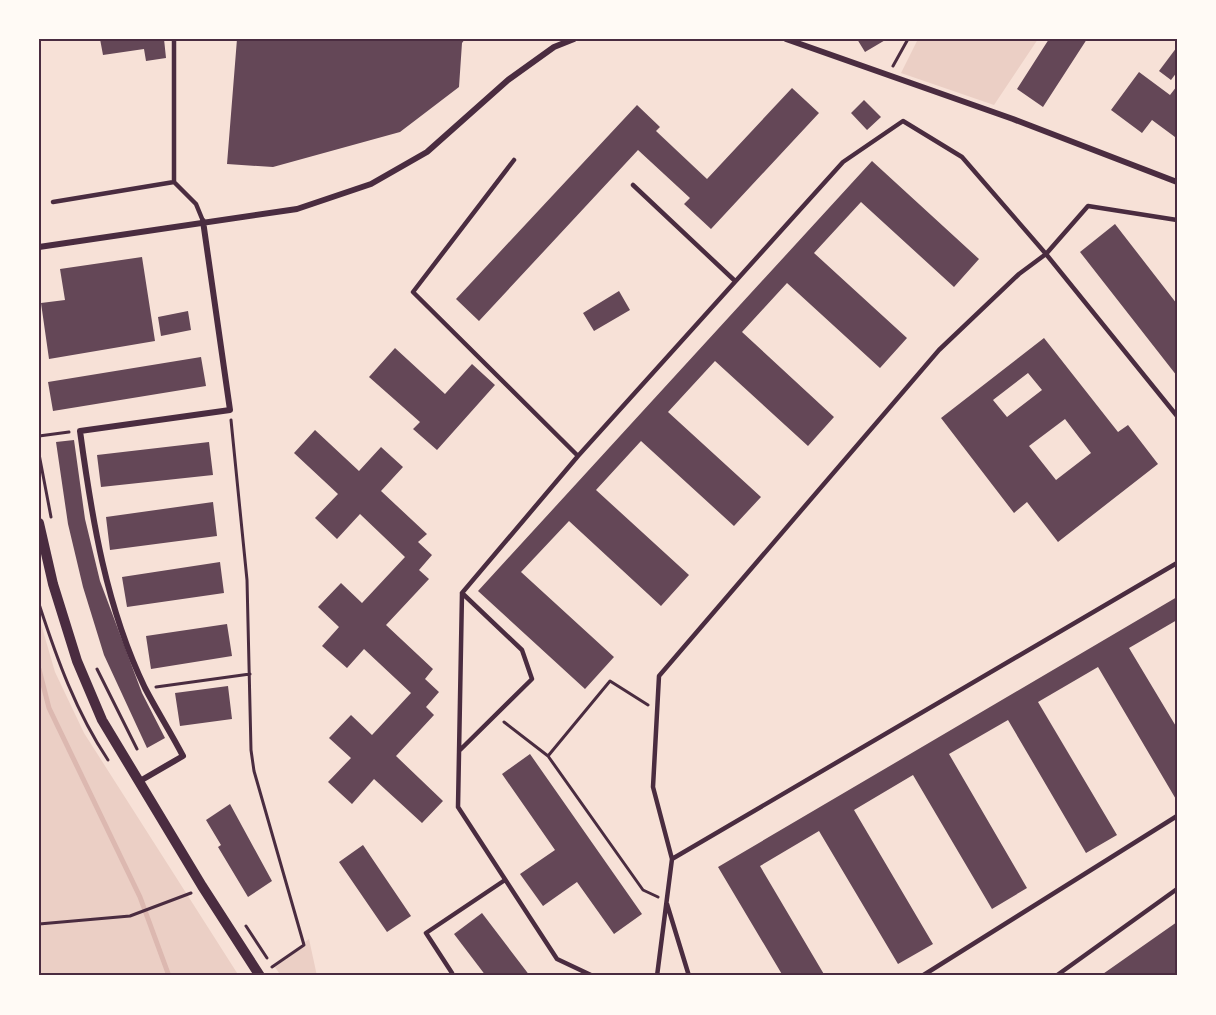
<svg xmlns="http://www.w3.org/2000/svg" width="1216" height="1015" font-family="'PT Sans Narrow',sans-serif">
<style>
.green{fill:#ebcfc5}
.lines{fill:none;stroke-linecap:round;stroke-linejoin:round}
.stream{stroke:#dcb8b0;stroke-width:5}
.building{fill:#644757;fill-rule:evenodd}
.path{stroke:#4a2c40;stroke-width:3}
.service{stroke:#4a2c40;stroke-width:4.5}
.minor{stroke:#4a2c40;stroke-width:6}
.tertiary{stroke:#4a2c40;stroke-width:10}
.neatline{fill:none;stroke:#4a2c40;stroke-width:2}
</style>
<rect width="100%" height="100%" fill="#f7e1d7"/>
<path class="green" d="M918,39h120l-44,66 -93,-32z
M39,617l16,55 29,61 155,243h-200z
M309,939l8,37h-36l-6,-9 31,-22 -1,-3z"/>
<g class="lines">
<path class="stream" d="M39,669l10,39 91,189 29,79"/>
</g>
<path class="building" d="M100,39h64l2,19 -20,3 -2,-12 -41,6z
M237,39h228l-3,4 -3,44 -59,45 -127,35 -46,-3z
M857,39h30l-22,13z
M1049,39h38l-44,68 -26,-18z
M1177,47v25l-6,8 -12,-9z
M1139,72l31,23 7,-9v48l-2,3 -23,-17 -10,13 -31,-23z
M792,88l27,25 -108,116 -27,-25 6,-6 -52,-48 -159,171 -23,-22 181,-194 23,22 -4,4 51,48z
M864,100l17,17 -14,13 -16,-17z
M872,161l107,98 -25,28 -93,-85 -47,51 93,85 -27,30 -93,-85 -45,49 92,85 -26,29 -93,-85 -47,51 93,85 -27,29 -93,-85 -45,49 93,85 -28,31 -92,-85 -48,51 93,85 -29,32 -107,-98z
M1115,224l62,80v72l-97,-124z
M142,257l13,84 -106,18 -8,-56 24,-3 -5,-31z
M619,291l11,19 -36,21 -11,-18z
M188,311l3,19 -30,6 -3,-19z
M1044,338l74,94 10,-7 30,39 -100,78 -31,-40 -13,11 -73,-95zM1028,373l14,17 -35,27 -14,-17zM1065,419l26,34 -35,27 -27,-34z
M395,348l50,46 27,-30 23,21 -58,65 -24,-21 7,-7 -51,-45z
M201,357l5,29 -153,25 -5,-29z
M315,430l44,41 22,-24 22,20 -22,24 46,43 -9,8 14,13 -13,15 10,9 -43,46 47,44 -8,10 14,13 -13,15 8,8 -38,41 47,45 -21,22 -48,-44 -22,25 -24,-22 23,-24 -22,-20 22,-23 21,20 39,-42 -47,-44 -17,19 -25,-22 17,-19 -21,-20 23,-24 21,20 43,-46 -45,-43 -23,25 -22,-21 23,-24 -44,-41z
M74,440l11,79 15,62 42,112 23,45 -18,10 -43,-93 -21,-68 -15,-63 -12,-82z
M209,442l4,33 -112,12 -4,-32z
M213,502l4,34 -107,14 -4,-33z
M220,562l4,31 -97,14 -5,-30z
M1177,597v23l-48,28 48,80v73l-79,-134 -60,35 79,133 -31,18 -78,-133 -59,34 78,134 -35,21 -79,-134 -59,35 79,134 -35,20 -79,-133 -59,35 65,110h-42l-65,-109z
M227,624l5,32 -81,13 -5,-33z
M228,686l4,33 -52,7 -5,-33z
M530,754l112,160 -28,20 -37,-52 -34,24 -23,-32 35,-24 -53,-76z
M230,804l42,77 -24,16 -30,-50 3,-2 -15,-25z
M363,845l48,71 -24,16 -48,-70z
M482,913l48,63h-44l-32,-42z
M1177,922v54h-77z"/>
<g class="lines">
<path class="path" d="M893,66l15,-27
M231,420l16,160 4,170 3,21 50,174 -32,22
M39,436l30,-4
M39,454l12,63
M39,604c18,55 37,108 69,156
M97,669l40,80
M156,687l94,-13
M504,722l44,34 95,134 15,7
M548,756l62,-75 38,24
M39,924l91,-8 61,-23
M246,926l21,32"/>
<path class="service" d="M174,39v143l22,22 7,17
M514,160l-101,132 165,164
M633,185l101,95
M53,202l121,-20
M460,750l72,-71 -10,-29 -60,-57
M672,859l505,-296
M667,904l22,72
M452,973l-26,-40 79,-53
M593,976l-36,-17 -99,-152 4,-214 116,-137 265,-294 60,-41 59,36 84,97 131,162
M657,976l15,-117 -19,-72 6,-111 280,-326 80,-76 27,-20 42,-48 89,14
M922,976l255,-160
M1056,976l121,-87"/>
<path class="minor" d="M786,39l227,80 164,63
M39,247l258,-38 74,-25 56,-32 81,-72 46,-33 20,-8
M140,781l43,-25c-12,-23 -26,-45 -38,-68 -39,-81 -53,-169 -65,-257l150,-21 -27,-189"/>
<path class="tertiary" d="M39,523l14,61 24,77 25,59 100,166 58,90"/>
</g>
<rect width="1216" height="1015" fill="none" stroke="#fffaf5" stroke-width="81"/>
<rect x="40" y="40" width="1136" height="934" class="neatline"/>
</svg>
